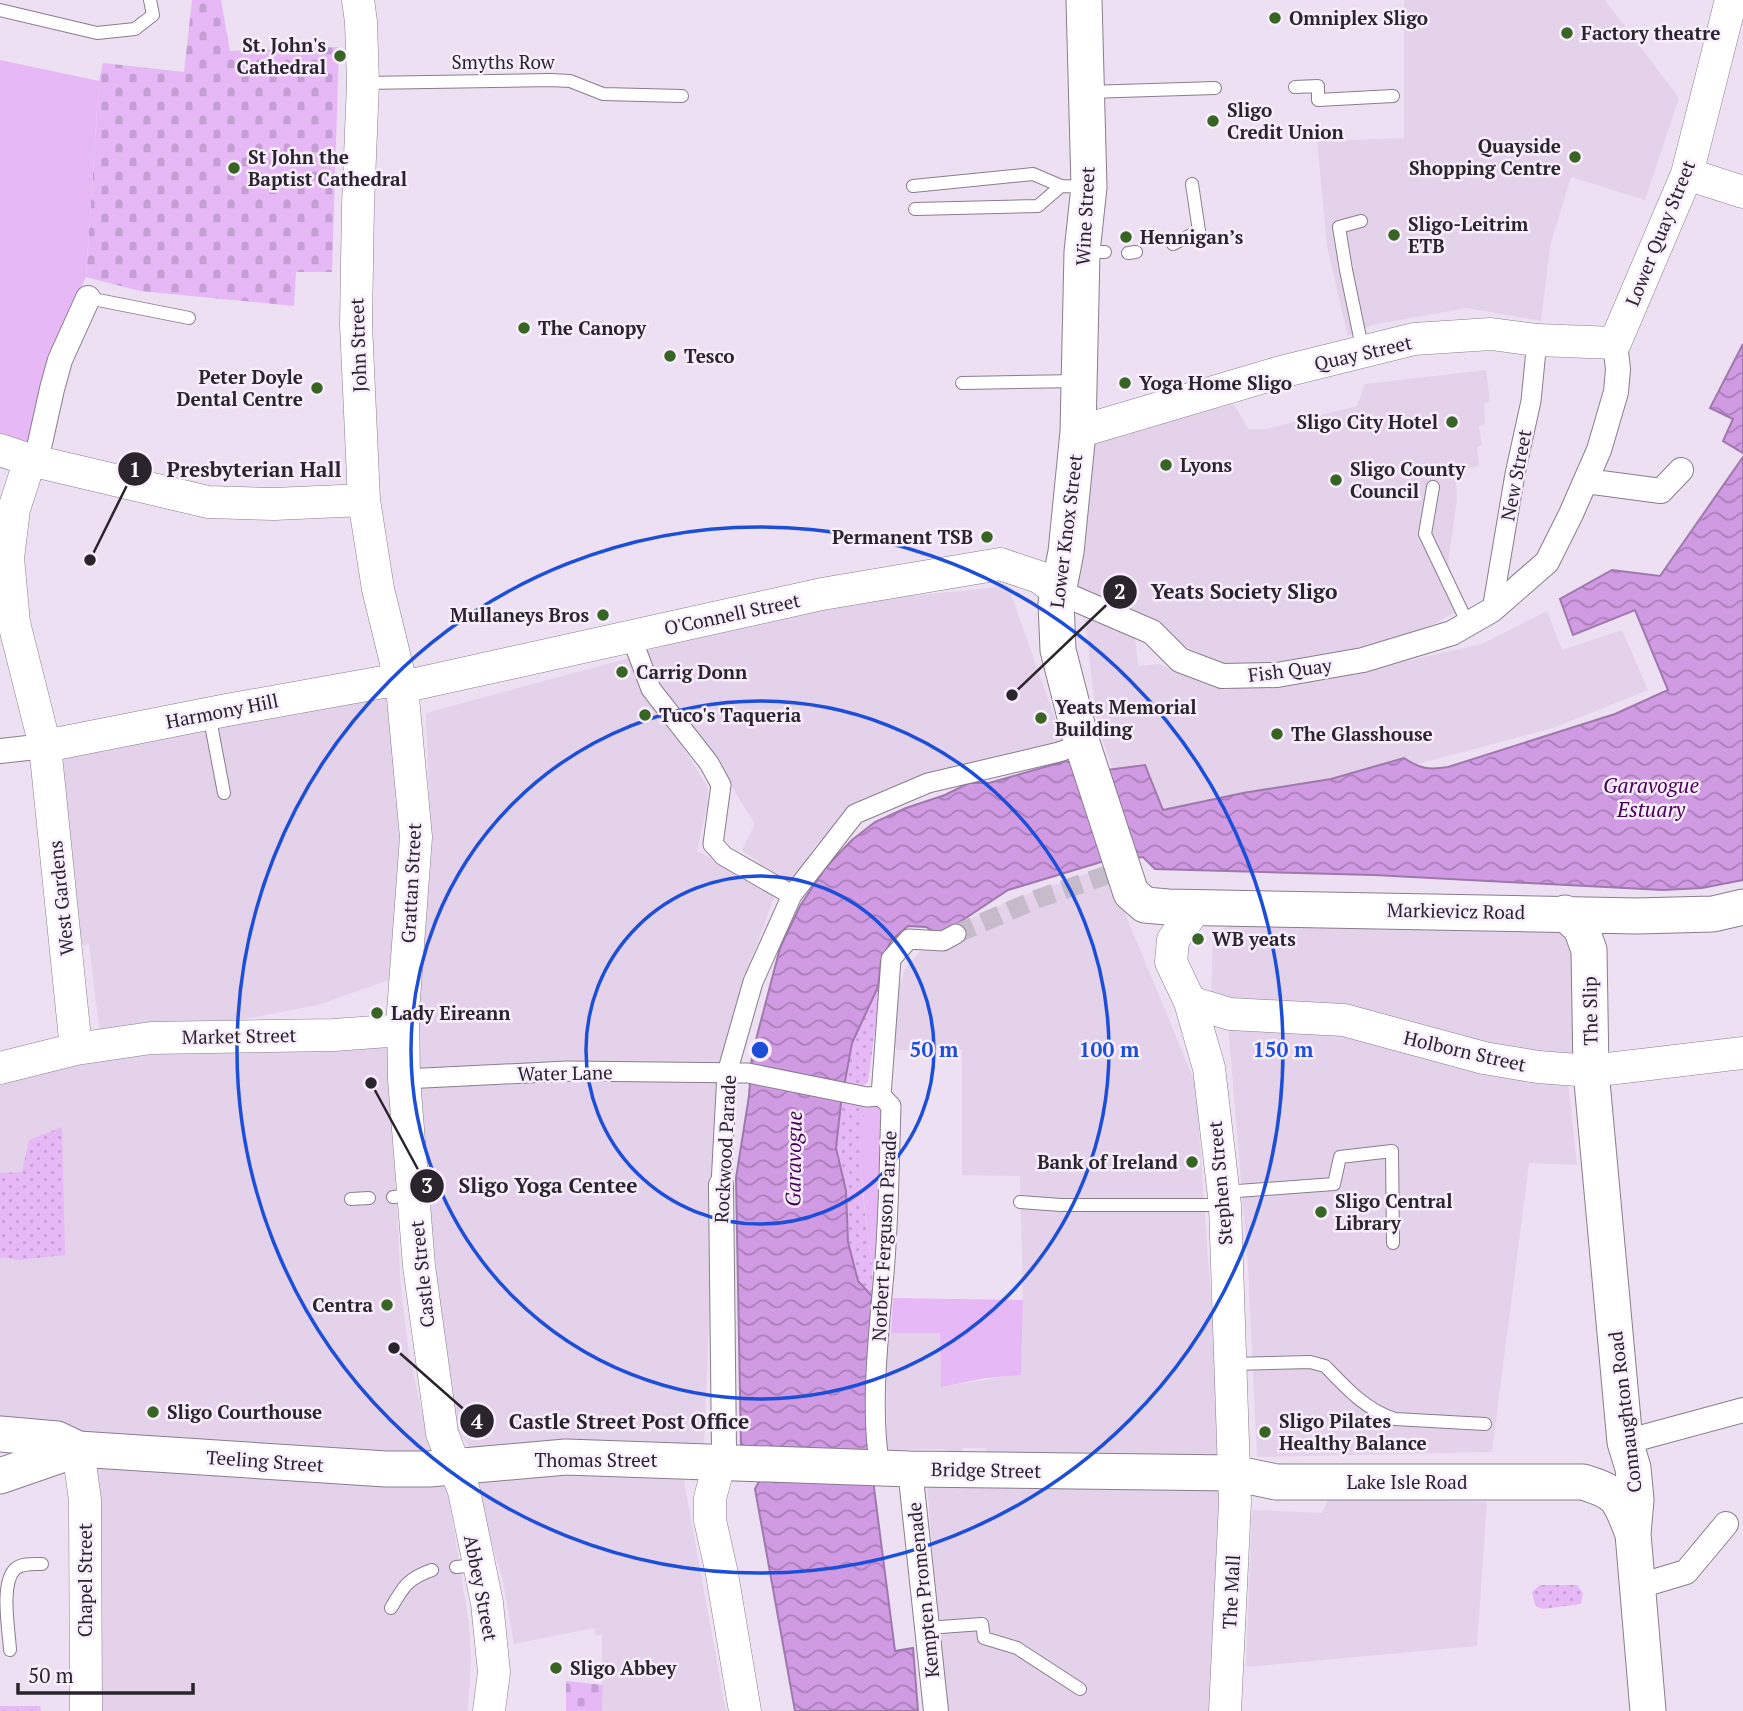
<svg xmlns="http://www.w3.org/2000/svg" width="1743" height="1711" font-family="'PT Serif',serif">
<style>
.built{fill:#e4d2ea}
.grass{fill:url(#grass-dots)}
.cemetery{fill:url(#cemetery-stones)}
.park{fill:#e6b8f6}
.water{fill:url(#water-waves);stroke:#9f78ad;stroke-width:2}
.lines{fill:none;stroke-linecap:round;stroke-linejoin:round}
.pedestrian-tunnel{stroke:#c6bbca;stroke-width:19;stroke-dasharray:19 10;stroke-linecap:butt}
.service-casing{stroke:#897d8d;stroke-width:14}
.pedestrian-casing{stroke:#897d8d;stroke-width:21}
.minor-casing{stroke:#897d8d;stroke-width:26}
.tertiary-casing{stroke:#897d8d;stroke-width:33}
.secondary-casing{stroke:#897d8d;stroke-width:37}
.service{stroke:#fff;stroke-width:12}
.pedestrian{stroke:#fff;stroke-width:19}
.minor{stroke:#fff;stroke-width:24}
.tertiary{stroke:#fff;stroke-width:32}
.secondary{stroke:#fff;stroke-width:35}
.ring{fill:none;stroke:#1d4ed8;stroke-width:3.5}
.poi-dot{fill:#386523;stroke:#f9eefd;stroke-width:2.5}
.labels{text-anchor:middle;stroke-width:5;stroke-linejoin:round;paint-order:stroke}
.poi-label{font-size:19px;font-weight:bold;fill:#2a252c;stroke:#f9eefd;text-anchor:start}
.street-label{font-size:19px;fill:#2a252c;stroke:#f9eefd}
.water-label{font-size:21px;font-style:italic;fill:#49005b;stroke:#f9eefd}
.centre{fill:#1d4ed8;stroke:#f9eefd;stroke-width:3.5}
.ring-label{font-size:21px;text-anchor:middle;font-weight:bold;fill:#1d4ed8;stroke:#f9eefd;stroke-width:5;stroke-linejoin:round;paint-order:stroke}
.leader{fill:none;stroke:#2a252c;stroke-width:2.5}
.callout-dot{fill:#2a252c;stroke:#f9eefd;stroke-width:2.5}
.mark-label{font-size:21px;text-anchor:middle;font-weight:bold;fill:#fff}
.callout-label{font-size:21px;text-anchor:middle;font-weight:bold;fill:#2a252c;stroke:#f9eefd;stroke-width:5;stroke-linejoin:round;paint-order:stroke}
</style>
<defs>
<pattern id="grass-dots" width="8" height="8" patternUnits="userSpaceOnUse" patternTransform="scale(1.75)"><rect width="8" height="8" fill="#e6b8f6"/><path d="M2 2h.1M6 6h.1" fill="none" stroke="#c59ed3" stroke-width="1.8" stroke-linecap="round"/></pattern>
<pattern id="cemetery-stones" width="16" height="16" patternUnits="userSpaceOnUse" patternTransform="scale(1.75)"><rect width="16" height="16" fill="#e6b8f6"/><path d="M2 7V4a2 2 0 0 1 4 0v3zM10 15v-3a2 2 0 0 1 4 0v3z" fill="#c59ed3"/></pattern>
<pattern id="water-waves" width="16" height="10" patternUnits="userSpaceOnUse" patternTransform="scale(1.75)"><rect width="16" height="10" fill="#d19be4"/><path d="M0 5q4-4 8 0t8 0" fill="none" stroke="#aa7eb9"/></pattern>
</defs>
<rect width="100%" height="100%" fill="#ede0f2"/>
<path class="built" d="M1404,0h201l74,98 -34,102 -74,-23 -21,69 -9,75 -74,-13 -95,17 -24,11 -21,-90 -10,-105 87,-3z
M1486,370l4,31 -6,3 1,20 -6,2 3,19 -5,2 2,19 -24,5 2,27 -9,66 17,43 -39,21 -111,33 -94,3 -149,-75 17,-151 145,-34 14,25h19l90,-23 8,-22z
M1008,586l56,158 -199,59 -48,40 -27,43 -48,-36 13,-26 -33,-53 -69,-90 -10,-29 79,-24 148,-28z
M1547,611l15,39 60,-20 26,60 -95,38 -139,37 -10,-7 -73,21 -88,14 -80,17 -18,-44 -32,4 -12,-34 -6,-28 -10,-90 50,19 3,29 21,-2 66,26 172,-27 85,-19z
M629,658l79,130 -1,19 -10,44 79,41 -35,96 -22,81 -306,3 17,-252 -4,-107z
M394,689l15,144 -12,144 -79,28 -104,20 -114,11 -11,-92 -15,3 -22,-192z
M1106,867l90,218 26,374 -235,-4 -1,-7h-23l-1,6 -21,-5 -54,1 -1,-117h54l1,54 80,-13 2,-74 -3,-124 -58,-1v-125h-64l-5,-4 -1,-35 13,-42 19,-23 36,-1 5,-23 46,-22z
M1233,925l315,1 23,10 5,118 -13,8 -352,-59 2,-71z
M1266,1020l302,62 9,83 -48,-2 -37,289 -235,5 -9,-190 -20,-243z
M388,1039l13,251 8,64 23,105 -432,-32v-344l123,-34z
M719,1076l-15,370 -233,3 -21,-30 -36,-340z
M96,1458l351,28 22,139 2,36 -3,50h-372z
M681,1465l45,246h-124v-76l-6,1 -2,-8 -80,16 -12,-68 -17,-54 -11,-50z
M927,1484l300,2 -10,225h-271z
M1329,1498l158,4 -10,144 -231,21 6,-157 70,3z"/>
<path class="grass" d="M881,961v25l-13,96 -8,6 -16,-1 8,-44 26,-56z
M842,1100l23,5c-4,37 -5,72 0,109 3,27 10,55 7,82l-14,-15 -10,-39 -2,-51 -10,-43z
M62,1127l3,128 -47,5 -14,-3 -4,1v-85l22,-1 7,-32z
M1540,1585h37l6,8 -2,11 -39,5 -7,-4 -3,-13z
M0,1706h40l1,5h-41z"/>
<path class="cemetery" d="M192,0h29l9,51 109,-4 -7,225h-36l-2,34 -154,-15 -54,-14 13,-196 4,-18 81,9z
M566,1681l37,4 -1,26h-36z"/>
<path class="park" d="M0,60l99,21 -13,196 -13,28 -41,139 -32,-8z
M865,1105l16,3 4,7 -2,57 -9,108 -9,-67 -5,-62z
M893,1298l130,2 -2,75 -35,3 -45,9 -1,-54h-49z"/>
<path class="water" d="M1743,344v109l-20,-12 10,-22 -23,-11z
M1743,457v423l-41,8 -39,2 -289,-15 -219,-6 -12,-12 -42,5 -93,28 -68,45 -14,-8 -18,-1 -17,15 -10,20 -3,26 -26,56 -11,60 -5,45 10,43 2,51 10,39 14,15 -2,31 3,153 22,171 18,-3 5,63h-123l-40,-222 6,-11 -20,-31 -5,-269 13,-82 3,-41 28,-107 20,-42 26,-39 26,-27 23,-18 31,-14 39,-13 24,-12h20l77,-22 25,11 54,-7 18,45 80,-17 88,-14 73,-21c16,11 25,12 44,9l167,-53 53,-24 -33,-80 -62,25 -13,-36 52,-29 48,6z"/>
<g class="lines">
<path class="pedestrian-tunnel" d="M956,934l81,-35 73,-25"/>
<defs>
<path id="service" d="M0,10l97,23 38,-4 18,-14 -3,-15
M363,83l188,-3 19,1 33,13 79,2
M1295,87l23,-1v14l75,-4
M1088,92l127,-4
M913,186l120,-12 28,12 26,1
M915,209l123,-3 23,-20
M1361,221l-22,6 7,43 17,82
M1173,244l26,-13 -7,-47
M1083,252h22
M1128,253l8,-1
M88,298l101,20
M962,383l117,-2
M1433,487l-8,47 43,90
M209,714l15,79
M1224,1192l110,-8 6,-27 52,-6 1,92
M393,1197l21,-2
M351,1199l18,-1
M1020,1202l41,3h164
M1230,1364l80,-2 15,4c20,21 42,45 70,53l90,5
M456,1567l22,-2
M391,1608c12,-21 17,-30 41,-38
M927,1628l55,-4 2,14 33,10 63,41
M10,1650c-1,-20 -10,-66 5,-81 7,-6 18,-5 27,-5"/>
<path id="pedestrian" d="M1492,610l23,-136 16,-73 6,-61
M631,636l20,53 58,74 12,22 -8,59 11,12 68,39
M404,1079l163,-8 181,2 119,24 14,-1
M721,1185l6,-112 26,-91 39,-87 63,-81 73,-31 131,-31 23,-8
M880,1467c-10,-54 -2,-127 3,-183 6,-59 6,-119 8,-178l-10,-10 10,-137 18,-20 34,2 13,-7"/>
<path id="minor" d="M36,461l16,-72 8,-29 28,-62
M1586,481l75,10 20,-21
M1059,592l93,40 28,28 42,16 55,-1 86,-15 89,-27 40,-23 55,-48 24,-48 28,-64 17,-58 2,-23 -3,-26
M0,751l45,-5
M1625,1442l118,-32
M720,1461l4,-11 -3,-265
M910,1469l26,242
M1636,1587l50,-15 40,-48"/>
<path id="tertiary" d="M358,0l3,22 2,61 -5,122 -2,119 8,176 14,89 24,98 14,150 -13,175 1,67 15,187 23,167 22,58 23,112 7,69 -5,39
M1687,174l56,18
M1078,432l203,-60 133,-33 77,-5 46,6 78,3 72,-169 44,-174
M0,450l30,10 178,42 66,2 90,-4
M30,460l-16,49 -6,49 6,65 31,123 31,303
M402,687l420,-93 178,-30 39,13 20,15
M45,746l182,-36 173,-31
M1196,907l-23,33 -2,22 19,40 19,66 16,137 10,297 -10,209
M1190,1002l40,12 114,6 140,38 54,9 53,4 152,-18
M0,1068l76,-19 75,-11 183,-3 68,-5
M78,1449l7,51 1,211
M720,1461l-10,37v22l12,54 23,137"/>
<path id="secondary" d="M1084,0l5,187 -7,65 -4,180 -12,120 -10,51 2,47 23,90 50,153 14,12 23,2 469,9 76,-2 30,-7
M1565,913l16,15 8,22 2,121 34,371 8,26 3,32 -3,34 15,177
M0,1434l57,5 21,10 308,20h43l137,-12 344,12 323,4 43,9h307c36,11 36,16 50,52
M0,1476l78,-27"/>
</defs>
<use href="#service" class="service-casing"/>
<use href="#pedestrian" class="pedestrian-casing"/>
<use href="#minor" class="minor-casing"/>
<use href="#tertiary" class="tertiary-casing"/>
<use href="#secondary" class="secondary-casing"/>
<use href="#service" class="service"/>
<use href="#pedestrian" class="pedestrian"/>
<use href="#minor" class="minor"/>
<use href="#tertiary" class="tertiary"/>
<use href="#secondary" class="secondary"/>
</g>
<g class="ring">
<circle cx="760" cy="1050" r="174"/>
<circle cx="760" cy="1050" r="349"/>
<circle cx="760" cy="1050" r="523"/>
</g>
<g class="poi-dot">
<circle cx="1275" cy="18" r="7"/>
<circle cx="1567" cy="33" r="7"/>
<circle cx="340" cy="56" r="7"/>
<circle cx="1213" cy="121" r="7"/>
<circle cx="1575" cy="157" r="7"/>
<circle cx="234" cy="168" r="7"/>
<circle cx="1394" cy="235" r="7"/>
<circle cx="1126" cy="237" r="7"/>
<circle cx="524" cy="328" r="7"/>
<circle cx="670" cy="356" r="7"/>
<circle cx="1125" cy="383" r="7"/>
<circle cx="317" cy="388" r="7"/>
<circle cx="1452" cy="422" r="7"/>
<circle cx="1166" cy="465" r="7"/>
<circle cx="1336" cy="480" r="7"/>
<circle cx="987" cy="537" r="7"/>
<circle cx="603" cy="615" r="7"/>
<circle cx="622" cy="672" r="7"/>
<circle cx="645" cy="715" r="7"/>
<circle cx="1041" cy="718" r="7"/>
<circle cx="1277" cy="734" r="7"/>
<circle cx="1198" cy="939" r="7"/>
<circle cx="377" cy="1013" r="7"/>
<circle cx="1192" cy="1162" r="7"/>
<circle cx="1321" cy="1212" r="7"/>
<circle cx="387" cy="1305" r="7"/>
<circle cx="153" cy="1412" r="7"/>
<circle cx="1265" cy="1432" r="7"/>
<circle cx="556" cy="1668" r="7"/>
</g>
<g class="labels">
<g class="poi-label">
<text x="1289" y="25">Omniplex Sligo</text>
<text x="1581" y="40">Factory theatre</text>
<text x="326" y="52" text-anchor="end">St. John's<tspan x="326" dy="22">Cathedral</tspan></text>
<text x="1227" y="117">Sligo<tspan x="1227" dy="22">Credit Union</tspan></text>
<text x="1561" y="153" text-anchor="end">Quayside<tspan x="1561" dy="22">Shopping Centre</tspan></text>
<text x="248" y="164">St John the<tspan x="248" dy="22">Baptist Cathedral</tspan></text>
<text x="1408" y="231">Sligo-Leitrim<tspan x="1408" dy="22">ETB</tspan></text>
<text x="1140" y="244">Hennigan’s</text>
<text x="538" y="335">The Canopy</text>
<text x="684" y="363">Tesco</text>
<text x="303" y="384" text-anchor="end">Peter Doyle<tspan x="303" dy="22">Dental Centre</tspan></text>
<text x="1139" y="390">Yoga Home Sligo</text>
<text x="1438" y="429" text-anchor="end">Sligo City Hotel</text>
<text x="1180" y="472">Lyons</text>
<text x="1350" y="476">Sligo County<tspan x="1350" dy="22">Council</tspan></text>
<text x="973" y="544" text-anchor="end">Permanent TSB</text>
<text x="589" y="622" text-anchor="end">Mullaneys Bros</text>
<text x="636" y="679">Carrig Donn</text>
<text x="1055" y="714">Yeats Memorial<tspan x="1055" dy="22">Building</tspan></text>
<text x="659" y="722">Tuco's Taqueria</text>
<text x="1291" y="741">The Glasshouse</text>
<text x="1212" y="946">WB yeats</text>
<text x="391" y="1020">Lady Eireann</text>
<text x="1178" y="1169" text-anchor="end">Bank of Ireland</text>
<text x="1335" y="1208">Sligo Central<tspan x="1335" dy="22">Library</tspan></text>
<text x="373" y="1312" text-anchor="end">Centra</text>
<text x="167" y="1419">Sligo Courthouse</text>
<text x="1279" y="1428">Sligo Pilates<tspan x="1279" dy="22">Healthy Balance</tspan></text>
<text x="570" y="1675">Sligo Abbey</text>
</g>
<g class="street-label">
<text x="503" y="69">Smyths Row</text>
<text transform="translate(1085 216) rotate(-87)" y="7">Wine Street</text>
<text transform="translate(1660 233) rotate(-68)" y="7">Lower Quay Street</text>
<text transform="translate(358 345) rotate(-92)" y="7">John Street</text>
<text transform="translate(1363 353) rotate(-13)" y="7">Quay Street</text>
<text transform="translate(1516 475) rotate(-79)" y="7">New Street</text>
<text transform="translate(1066 531) rotate(-83)" y="7">Lower Knox Street</text>
<text transform="translate(732 614) rotate(-12)" y="7">O'Connell Street</text>
<text transform="translate(1290 670) rotate(-7)" y="7">Fish Quay</text>
<text transform="translate(222 711) rotate(-11)" y="7">Harmony Hill</text>
<text transform="translate(411 883) rotate(-87)" y="7">Grattan Street</text>
<text transform="translate(61 898) rotate(-96)" y="7">West Gardens</text>
<text transform="translate(1456 911) rotate(1)" y="7">Markievicz Road</text>
<text transform="translate(1590 1011) rotate(-91)" y="7">The Slip</text>
<text transform="translate(239 1036) rotate(-1)" y="7">Market Street</text>
<text transform="translate(1465 1051) rotate(13)" y="7">Holborn Street</text>
<text transform="translate(565 1073) rotate(-1)" y="7">Water Lane</text>
<text transform="translate(725 1149) rotate(-87)" y="7">Rockwood Parade</text>
<text transform="translate(1220 1183) rotate(-95)" y="7">Stephen Street</text>
<text transform="translate(884 1236) rotate(-87)" y="7">Norbert Ferguson Parade</text>
<text transform="translate(422 1274) rotate(-96)" y="7">Castle Street</text>
<text transform="translate(1625 1412) rotate(-97)" y="7">Connaughton Road</text>
<text x="596" y="1467">Thomas Street</text>
<text transform="translate(265 1461) rotate(4)" y="7">Teeling Street</text>
<text transform="translate(986 1470) rotate(1)" y="7">Bridge Street</text>
<text x="1407" y="1489">Lake Isle Road</text>
<text transform="translate(85 1580) rotate(-90)" y="7">Chapel Street</text>
<text transform="translate(481 1588) rotate(79)" y="7">Abbey Street</text>
<text transform="translate(923 1590) rotate(-96)" y="7">Kempten Promenade</text>
<text transform="translate(1231 1592) rotate(-87)" y="7">The Mall</text>
</g>
<g class="water-label">
<text x="1651" y="793">Garavogue<tspan x="1651" dy="24">Estuary</tspan></text>
<text transform="translate(794 1159) rotate(-89)" y="7">Garavogue</text>
</g>
</g>
<circle cx="760" cy="1050" r="10" class="centre"/>
<g class="ring-label">
<text x="934" y="1057">50 m</text>
<text x="1109" y="1057">100 m</text>
<text x="1283" y="1057">150 m</text>
</g>
<path class="leader" d="M90 560L135 469M1012 695L1120 592M371 1083L427 1186M394 1348L477 1421"/>
<g class="callout-dot">
<circle cx="90" cy="560" r="7"/>
<circle cx="1012" cy="695" r="7"/>
<circle cx="371" cy="1083" r="7"/>
<circle cx="394" cy="1348" r="7"/>
<circle cx="135" cy="469" r="18"/>
<circle cx="1120" cy="592" r="18"/>
<circle cx="427" cy="1186" r="18"/>
<circle cx="477" cy="1421" r="18"/>
</g>
<g class="mark-label">
<text x="135" y="477">1</text>
<text x="1120" y="599">2</text>
<text x="427" y="1193">3</text>
<text x="477" y="1429">4</text>
</g>
<g class="callout-label">
<text x="254" y="477">Presbyterian Hall</text>
<text x="1244" y="599">Yeats Society Sligo</text>
<text x="548" y="1193">Sligo Yoga Centee</text>
<text x="629" y="1429">Castle Street Post Office</text>
</g>
<path d="M18 1683v10h175v-10" fill="none" stroke="#2a252c" stroke-width="3.5"/>
<text x="28" y="1683" font-size="21" fill="#2a252c" stroke="#f9eefd" stroke-width="5" paint-order="stroke">50 m</text>
</svg>
